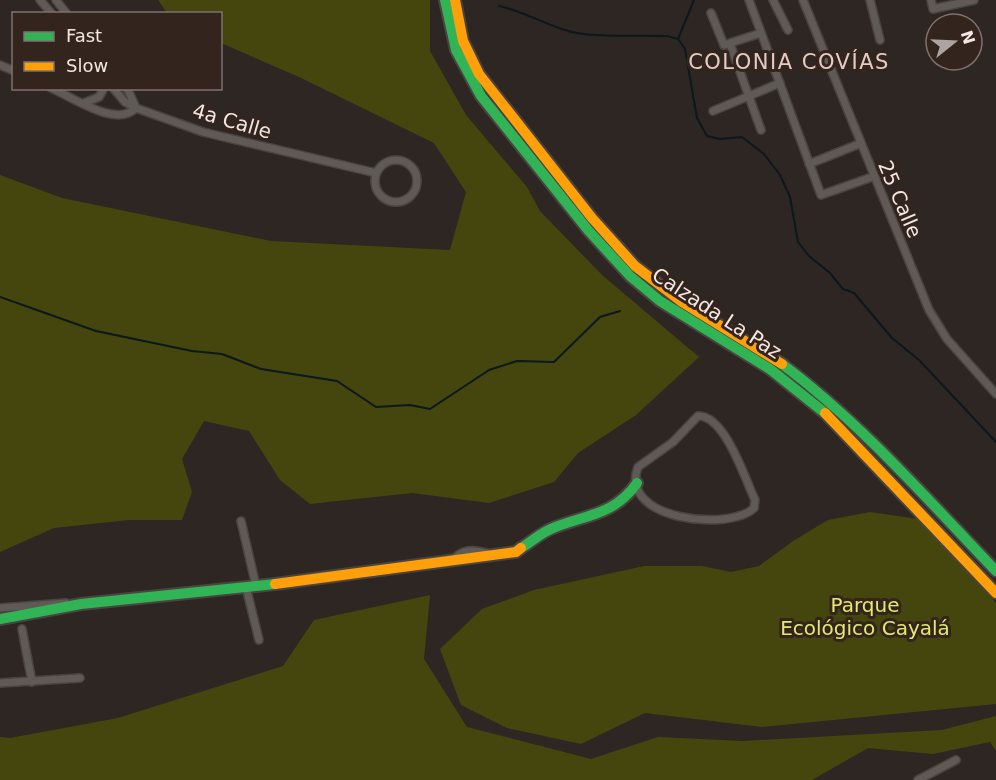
<svg xmlns="http://www.w3.org/2000/svg" width="996" height="780" font-family="'DejaVu Sans',sans-serif">
<style>
.green{fill:#45460d}
.lines{fill:none;stroke-linecap:round;stroke-linejoin:round}
.stream{stroke:#0b181c;stroke-width:2}
.street-casing{stroke:#4a4340;stroke-width:10}
.fast-casing{stroke:#4a4340;stroke-width:14}
.slow-casing{stroke:#4a4340;stroke-width:14}
.street{stroke:#605a57;stroke-width:7}
.fast{stroke:#30b455;stroke-width:10}
.slow{stroke:#ff9f0a;stroke-width:10}
.labels{text-anchor:middle;stroke-width:6;stroke-linejoin:round;paint-order:stroke}
.street-label{font-size:20px;fill:#f2e7e3;stroke:#33241e}
.park-label{font-size:20px;fill:#e5e96a;stroke:#33241e}
.neighbourhood-label{font-size:21px;letter-spacing:1.5px;fill:#e2ccc5;stroke:#33241e}
</style>
<rect width="100%" height="100%" fill="#2e2623"/>
<path class="green" d="M158,0h272v51l36,64 61,72 13,24 62,64 97,82 -63,58 -58,38 -24,29 -65,21 -77,-10 -102,11 -30,-24 -31,-49 -45,-10 -22,38 10,33 -10,28h-53l-75,8 -54,24v-377l62,23 209,43 179,9 16,-58 -32,-49 -135,-66 -78,-34 -1,-29 -53,-1z
M870,512l48,7 78,84v101l-234,23 -117,-14 -64,31 -74,-16 -46,-23 -21,-56 42,-40 52,-19 110,-24h58l29,6 28,-6 34,-25 35,-21z
M430,595l-6,64 43,68 124,32 67,-22 85,4 199,-11 54,-14v35l-6,-9 -57,12 -65,-6 -56,32h-812v-43l10,1 108,-20 165,-52 31,-46z"/>
<g class="lines">
<path class="stream" d="M499,6c29,6 54,24 84,28 27,3 57,1 84,2l11,3 7,10 12,69 10,18 13,3 22,-2 22,17 16,21 10,22 8,45 11,14 21,17 13,16 11,4 38,45 27,22 77,82
M678,39l16,-39
M0,297l96,34 96,20 30,3 39,15 76,12 39,26 34,-2 20,4 59,-39 28,-9 37,1 46,-45 20,-6"/>
<defs>
<path id="street" d="M40,0l12,14
M56,0l11,14
M749,0l72,195 51,-18
M773,0l15,30
M803,0l126,310 18,29 49,55
M870,0l10,40
M931,0l2,9 41,-9
M711,13l13,32 37,-12
M730,44l31,86
M0,65l14,6
M51,88c23,10 65,40 85,20
M113,88l12,14 11,6 67,24 173,41
M127,88l9,20
M84,103l15,-6 5,-9
M713,111l67,-28
M375 181a21 21 0 1 1 42 0a21 21 0 1 1-42 0Z
M809,164l50,-20
M698,416c27,-1 47,63 57,84l-1,8c-25,24 -136,12 -116,-41l35,-25z
M241,521l15,65
M452,561c10,-12 21,-12 35,-8
M246,587l13,53
M0,608l66,-5
M22,629l10,53
M0,683l80,-5
M918,780l38,-20"/>
<path id="fast" d="M445,0l11,50 25,46 107,134 42,46 30,25 110,68 55,44
M782,364c80,60 145,135 214,207
M521,548c10,-6 21,-16 32,-20 32,-13 62,-13 84,-45
M0,619l81,-15 194,-20"/>
<path id="slow" d="M455,0l8,41 16,33 113,144 43,48 47,36 100,62
M825,413l171,180
M275,584l241,-32 5,-4"/>
</defs>
<use href="#street" class="street-casing"/>
<use href="#fast" class="fast-casing"/>
<use href="#slow" class="slow-casing"/>
<use href="#street" class="street"/>
<use href="#fast" class="fast"/>
<use href="#slow" class="slow"/>
</g>
<g class="labels">
<g class="street-label">
<text transform="translate(232 121) rotate(16)" y="7">4a Calle</text>
<text transform="translate(900 199) rotate(67)" y="7">25 Calle</text>
<text transform="translate(717 313) rotate(33)" y="7">Calzada La Paz</text>
</g>
<g class="park-label">
<text x="865" y="612">Parque<tspan x="865" dy="23">Ecológico Cayalá</tspan></text>
</g>
<g class="neighbourhood-label">
<text x="789" y="69">COLONIA COVÍAS</text>
</g>
</g>
<rect x="12" y="12" width="210" height="78" fill="#33241e" stroke="#7f726d" stroke-width="1.5"/>
<rect x="24" y="32" width="30" height="9" fill="#30b455" stroke="#7f726d" stroke-width="1.5"/>
<text x="66" y="42" font-size="18" fill="#f2e7e3">Fast</text>
<rect x="24" y="62" width="30" height="9" fill="#ff9f0a" stroke="#7f726d" stroke-width="1.5"/>
<text x="66" y="72" font-size="18" fill="#f2e7e3">Slow</text>
<g transform="translate(954 42) rotate(72)"><circle r="28" fill="#33241e" stroke="#7f726d" stroke-width="1.5"/>
<path d="M0-4.5L10 22L0 15L-10 22Z" fill="#ada3a0"/>
<text y="-9" font-size="16" font-weight="bold" text-anchor="middle" fill="#f2e7e3">N</text>
</g>
</svg>
